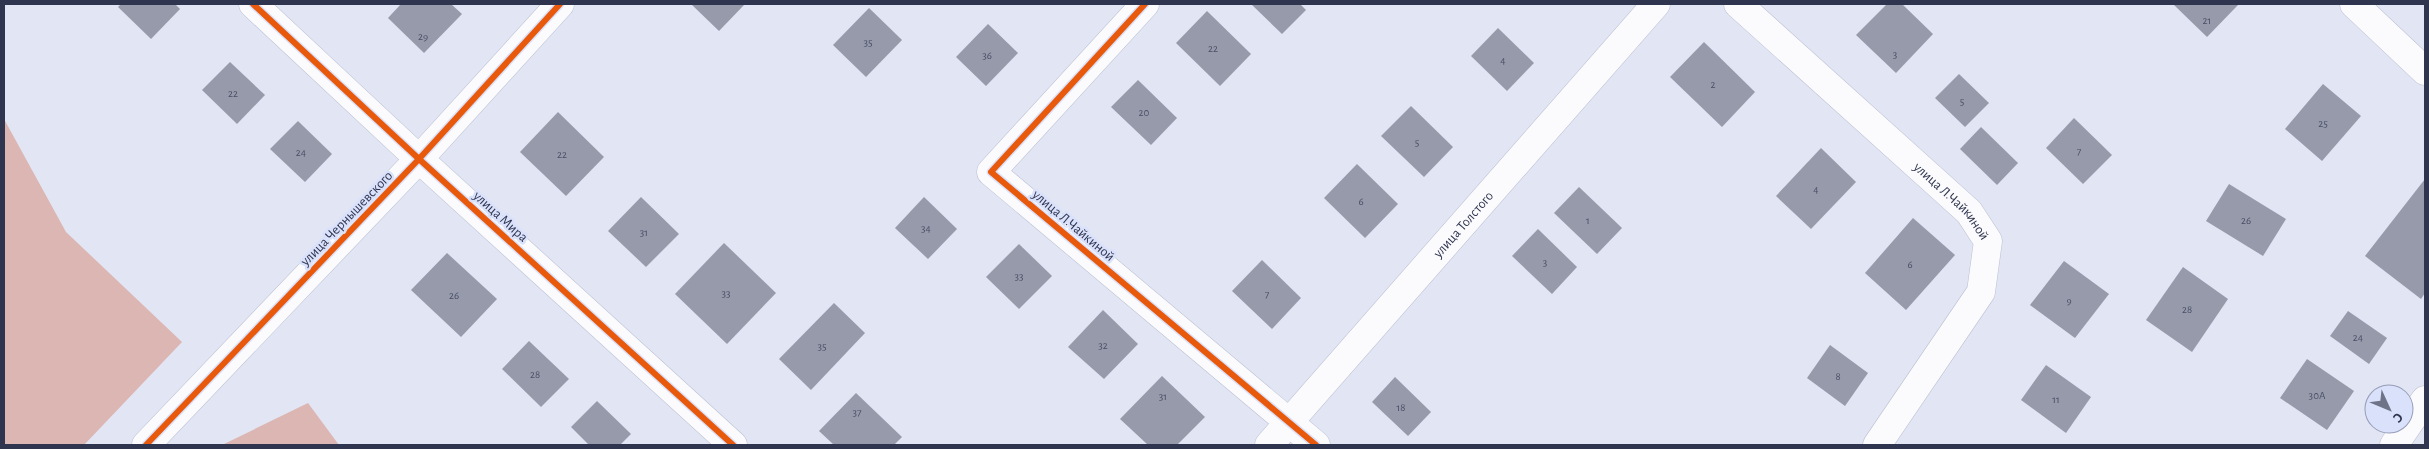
<svg xmlns="http://www.w3.org/2000/svg" width="2429" height="449" viewBox="0 0 2429 449" font-family="'Alegreya Sans',sans-serif">
<style>
.forest{fill:#dcb6b3}
.building{fill:#969aaa}
.lines{fill:none;stroke-linecap:round;stroke-linejoin:round}
.minor-casing{stroke:#babed0;stroke-width:29}
.minor{stroke:#fbfbfd;stroke-width:28}
.cycleway-casing{stroke:#dae1fb;stroke-width:9}
.cycleway{stroke:#e8590c;stroke-width:6}
.labels{text-anchor:middle;stroke-width:5;stroke-linejoin:round;paint-order:stroke}
.number-label{font-size:11px;fill:#494e66}
.street-label{font-size:14px;fill:#2f354f;stroke:#dae1fb}
</style>
<rect width="100%" height="100%" fill="#e2e5f3"/>
<!-- forest -->
<g class="forest">
<path d="M4,119l62,113 116,110 -98,103h-80z"/>
<path d="M308,403l31,42h-117z"/>
</g>
<!-- building -->
<g class="building">
<path d="M121,4h54l5,5 -29,30 -33,-32z"/>
<path d="M401,4h50l11,10 -38,39 -36,-35z"/>
<path d="M691,4h54l-26,27z"/>
<path d="M1251,4h49l6,6 -24,24z"/>
<path d="M1887,4h15l31,30 -37,39 -40,-38z"/>
<path d="M2173,4h66l-32,33z"/>
<path d="M869,8l33,32 -36,37 -33,-32z"/>
<path d="M1207,11l44,43 -31,32 -44,-43z"/>
<path d="M988,24l30,29 -32,33 -30,-29z"/>
<path d="M1498,28l36,35 -27,28 -36,-35z"/>
<path d="M1704,42l51,50 -33,35 -52,-50z"/>
<path d="M230,62l35,33 -28,29 -35,-34z"/>
<path d="M1959,74l30,29 -24,24 -30,-29z"/>
<path d="M1138,80l39,38 -26,27 -40,-38z"/>
<path d="M2323,84l38,32 -39,45 -37,-32z"/>
<path d="M1411,106l42,41 -29,30 -43,-41z"/>
<path d="M558,112l46,45 -38,39 -46,-44z"/>
<path d="M2074,118l38,37 -29,29 -37,-36z"/>
<path d="M298,121l34,33 -27,28 -35,-33z"/>
<path d="M1981,127l37,36 -21,22 -37,-36z"/>
<path d="M1821,148l35,34 -45,47 -35,-33z"/>
<path d="M1357,164l41,40 -33,34 -41,-40z"/>
<path d="M2425,179v114l-4,6 -56,-43z"/>
<path d="M2229,184l57,35 -23,37 -57,-35z"/>
<path d="M1579,187l43,41 -25,26 -43,-41z"/>
<path d="M641,197l38,37 -33,33 -38,-36z"/>
<path d="M924,197l33,32 -29,30 -33,-31z"/>
<path d="M1913,218l42,37 -49,55 -41,-37z"/>
<path d="M1538,229l39,38 -25,27 -40,-38z"/>
<path d="M724,243l52,50 -49,51 -52,-50z"/>
<path d="M1019,244l33,32 -33,33 -33,-32z"/>
<path d="M447,253l50,46 -36,38 -50,-47z"/>
<path d="M1262,260l39,38 -29,31 -40,-38z"/>
<path d="M2064,261l45,33 -34,44 -45,-33z"/>
<path d="M2183,267l45,32 -36,53 -46,-32z"/>
<path d="M834,303l31,30 -54,57 -32,-31z"/>
<path d="M1103,310l35,34 -34,35 -36,-32z"/>
<path d="M2348,311l39,27 -18,26 -39,-28z"/>
<path d="M529,341l40,38 -28,28 -39,-38z"/>
<path d="M1830,345l38,28 -23,33 -38,-28z"/>
<path d="M2307,359l47,32 -27,39 -47,-32z"/>
<path d="M2046,365l45,32 -25,36 -45,-33z"/>
<path d="M1162,376l43,41 -28,28h-29l-28,-26z"/>
<path d="M1395,377l36,35 -23,24 -36,-34z"/>
<path d="M856,393l46,44 -8,8h-60l-15,-14z"/>
<path d="M597,401l34,33 -11,11h-31l-18,-18z"/>
</g>
<g class="lines">
<defs>
<g id="minor">
<path d="M253,4l166,155 314,286"/>
<path d="M1145,4l-154,168 325,273"/>
<path id="s1" d="M1738,4l231,208 19,29 -7,51 -104,153"/>
<path d="M2354,4l71,67"/>
<path d="M146,445l273,-286 141,-155"/>
<path id="s2" d="M1269,445l387,-441"/>
<path d="M2394,445l31,-45"/>
</g>
</defs>
<!-- minor casing -->
<use href="#minor" class="minor-casing"/>
<!-- minor -->
<use href="#minor" class="minor"/>
<defs>
<g id="cycleway">
<path d="M253,4l166,155 314,286"/>
<path d="M1145,4l-154,168 325,273"/>
<path d="M146,445l273,-286 141,-155"/>
</g>
</defs>
<!-- cycleway casing -->
<use href="#cycleway" class="cycleway-casing"/>
<!-- cycleway -->
<use href="#cycleway" class="cycleway"/>
</g>
<g class="labels">
<!-- number labels -->
<g class="number-label">
<text x="2207" y="24">21</text>
<text x="423" y="40">29</text>
<text x="868" y="46">35</text>
<text x="1213" y="52">22</text>
<text x="1895" y="58">3</text>
<text x="987" y="59">36</text>
<text x="1503" y="64">4</text>
<text x="1713" y="88">2</text>
<text x="233" y="97">22</text>
<text x="1962" y="105">5</text>
<text x="1144" y="116">20</text>
<text x="2323" y="127">25</text>
<text x="1417" y="146">5</text>
<text x="2079" y="155">7</text>
<text x="301" y="156">24</text>
<text x="562" y="158">22</text>
<text x="1816" y="193">4</text>
<text x="1361" y="205">6</text>
<text x="1588" y="224">1</text>
<text x="2246" y="224">26</text>
<text x="926" y="232">34</text>
<text x="644" y="236">31</text>
<text x="1545" y="266">3</text>
<text x="1910" y="268">6</text>
<text x="1019" y="280">33</text>
<text x="726" y="297">33</text>
<text x="1267" y="298">7</text>
<text x="454" y="299">26</text>
<text x="2069" y="304">9</text>
<text x="2187" y="313">28</text>
<text x="2358" y="341">24</text>
<text x="1103" y="349">32</text>
<text x="822" y="350">35</text>
<text x="535" y="378">28</text>
<text x="1838" y="380">8</text>
<text x="2317" y="399">30А</text>
<text x="1163" y="400">31</text>
<text x="2056" y="403">11</text>
<text x="1401" y="411">18</text>
<text x="857" y="416">37</text>
</g>
<!-- street labels -->
<g class="street-label">
<text dy="5" stroke="none"><textPath href="#s1" startOffset="291">улица Л.Чайкиной</textPath></text>
<text transform="translate(501 216) rotate(42)" y="5">улица Мира</text>
<text transform="translate(346 218) rotate(-46)" y="5">улица Чернышевского</text>
<text transform="translate(1074 225) rotate(40)" y="5">улица Л.Чайкиной</text>
<text dy="5" stroke="none"><textPath href="#s2" startOffset="294">улица Толстого</textPath></text>
</g>
</g>
<!-- border -->
<rect width="2429" height="449" fill="none" stroke="#2f354f" stroke-width="10"/>
<!-- north arrow -->
<g transform="translate(2389 409) rotate(134)"><circle r="24" fill="#dae1fb" stroke="#969cb6"/>
<path d="M0-4L9 19L0 12L-9 19Z" fill="#6e7388"/>
<text y="-8" font-size="14" font-weight="bold" text-anchor="middle" fill="#2f354f">С</text>
</g>
</svg>
